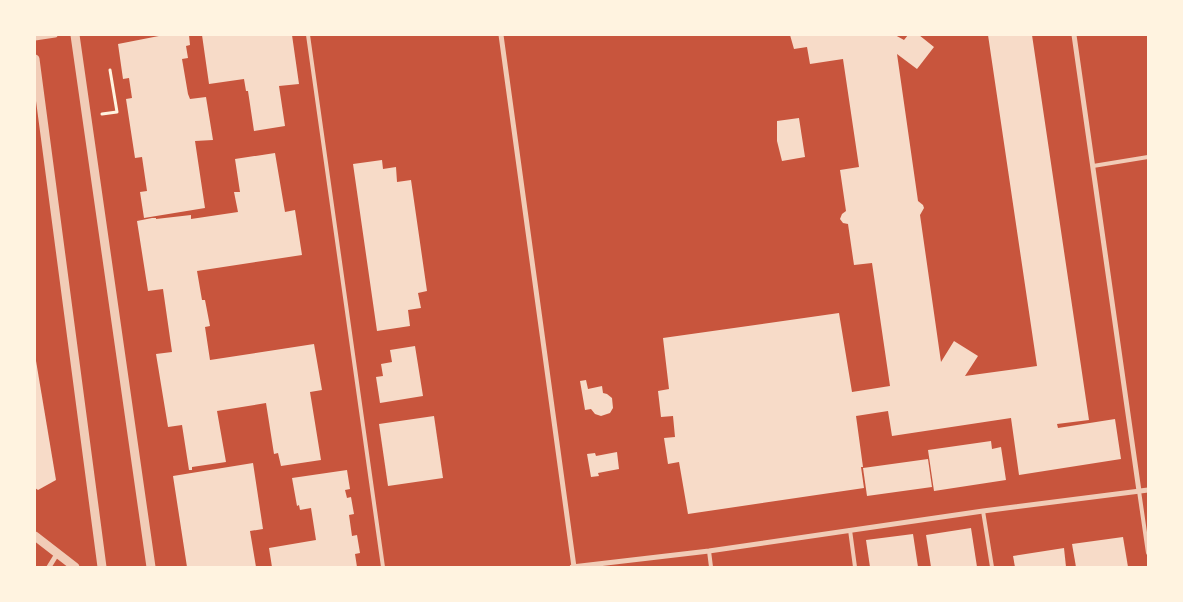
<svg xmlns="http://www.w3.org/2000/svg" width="1183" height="602" viewBox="0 0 1183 602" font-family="Roboto,sans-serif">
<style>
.building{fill:#f7dbc8}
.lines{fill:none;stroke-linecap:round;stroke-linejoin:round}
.path{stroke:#fff3e0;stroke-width:3}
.service{stroke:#f1ccb7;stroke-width:4}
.minor{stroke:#f1ccb7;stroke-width:5}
.tertiary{stroke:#f1ccb7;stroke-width:9}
</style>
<rect width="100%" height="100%" fill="#c8553d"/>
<!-- building -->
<g class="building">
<path d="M164,35h25l1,10 -4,1 2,12 -6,1 6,35 2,5 16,-2 7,43 -18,1 10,67 -61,10 -4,-26 7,-1 -5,-34 -7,1 -9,-59 6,-1 -3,-20 -6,1 -5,-35z"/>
<path d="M202,35h90l7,49 -20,2 6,40 -31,5 -6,-40h-2l-2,-12 -35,5z"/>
<path d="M790,35h105l9,5 4,-5h11l15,12 -17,22 -20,-15 21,147 5,4 1,3 -4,7 21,147 13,-21 24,15 -13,20 72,-10 -49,-331h44l57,385 -32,4 1,4 57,-9 6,40 -102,16 -8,-57 -119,18 -4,-25 -32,5 7,51h-2l3,21 -176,26 -9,-52 -11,2 -4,-26 11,-1 -2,-21 -12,1 -3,-26 11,-2 -6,-51 176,-25 13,79 38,-6 -18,-123 -18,2 -6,-41 -5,-1 -3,-4 2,-5 4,-3 -6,-41 19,-3 -16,-108 -33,5 -3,-17 -13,2z"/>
<path d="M799,118l6,39 -23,4 -5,-20v-20z"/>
<path d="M275,153l10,59 10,-2 7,45 -105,16 5,29h3l5,26 -5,1 5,33 104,-16 8,46 -12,2 11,68 -40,6 -3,-13 -4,1 -8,-51 -49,8 9,51 -34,5v3h-3l-7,-45 -14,2 -12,-73 16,-2 -9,-63 -15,2 -11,-70 15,-3h4v1l35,-4v4l47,-7 -4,-20h6l-5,-33z"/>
<path d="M382,160l1,9 13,-2 1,15 14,-2 16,111 -9,2 3,15 -13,2 2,16 -33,5 -24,-167z"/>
<path d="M415,346l8,50 -43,7 -4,-26 7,-1 -2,-12 11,-2 -2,-12z"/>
<path d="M35,355l21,125 -18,10 -3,-2z"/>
<path d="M586,380l2,9 14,-3 1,7 4,1 5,4 1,10 -3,5 -9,3 -6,-2 -4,-5 -6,1 -5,-29z"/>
<path d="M434,416l9,62 -55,8 -9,-62z"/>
<path d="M991,441l1,8 9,-2 5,33 -72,11 -6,-41z"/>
<path d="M617,452l2,17 -21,4 1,3 -8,1 -4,-23 8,-1 1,3z"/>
<path d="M928,459l4,28 -65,9 -4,-28z"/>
<path d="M253,463l10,66 -13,2 6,36h-69l-14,-91z"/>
<path d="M347,470l3,19 -5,1 2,8 4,-1 3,17 -5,1 3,21 5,-1 3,18 -5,1 2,13h-85l-3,-19 47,-8 -5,-32 -11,2 -1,-5 -2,1 -5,-28z"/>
<path d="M971,528l6,39h-46l-5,-32z"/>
<path d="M913,534l5,33h-48l-4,-27z"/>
<path d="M1123,537l5,30h-52l-4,-23z"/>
<path d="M1064,548l2,19h-51l-2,-11z"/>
</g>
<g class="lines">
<!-- path -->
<path class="path" d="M102,114l15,-2 -7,-42"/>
<!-- service -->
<g class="service">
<path d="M308,35l75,532"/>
<path d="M1093,166l55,-9"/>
<path d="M1139,491l9,62"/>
<path d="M983,511l9,56"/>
<path d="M850,530l5,37"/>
<path d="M709,551l2,16"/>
</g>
<!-- minor -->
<g class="minor">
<path d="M501,35l73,532"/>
<path d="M1074,35l65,456"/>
<path d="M35,38l20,-3"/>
<path d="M49,567l8,-13"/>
<path d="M572,567l137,-16 274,-40 165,-21"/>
</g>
<!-- tertiary -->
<g class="tertiary">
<path d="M75,35l76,532"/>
<path d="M35,59l67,508"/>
<path d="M35,536l40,31"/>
</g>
</g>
<!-- border -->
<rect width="1183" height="602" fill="none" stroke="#fff3e0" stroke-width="72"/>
</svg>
